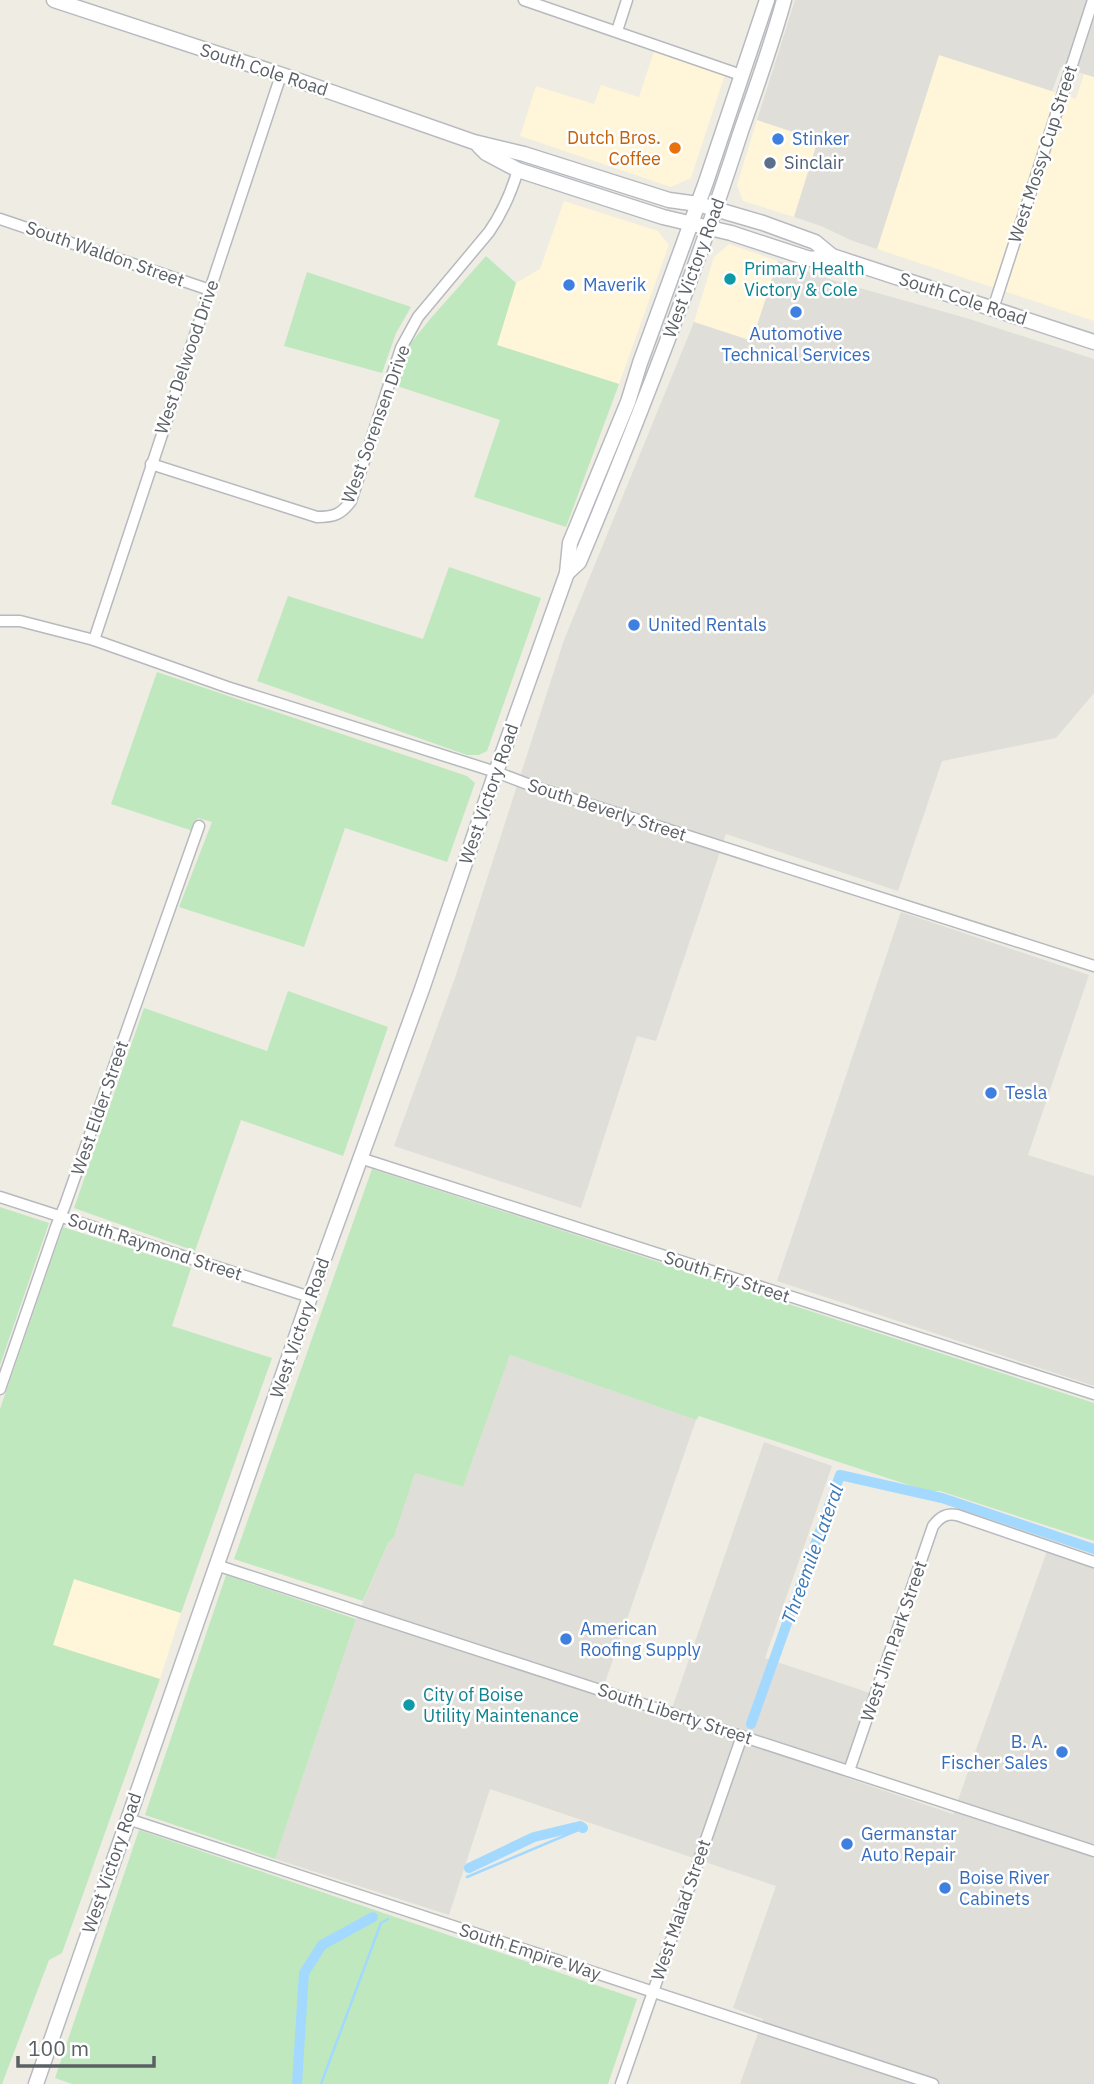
<svg xmlns="http://www.w3.org/2000/svg" width="1094" height="2084" viewBox="0 0 1094 2084" font-family="'IBM Plex Sans',sans-serif">
<style>
.commercial{fill:#fff5d8}
.industrial{fill:#dfded8}
.green{fill:#bfe8bf}
.lines{fill:none;stroke-linecap:round;stroke-linejoin:round}
.stream{stroke:#a3d9ff;stroke-width:2.5}
.canal{stroke:#a3d9ff;stroke-width:10}
.street-casing{stroke:#b6babe;stroke-width:13}
.secondary-casing{stroke:#b7bbc0;stroke-width:17}
.street{stroke:#fff;stroke-width:10}
.secondary{stroke:#fff;stroke-width:14}
.shop-dot{fill:#3f7fe0;stroke:#fff;stroke-width:2.5}
.food-dot{fill:#e8710a;stroke:#fff;stroke-width:2.5}
.service-dot{fill:#5c6f8a;stroke:#fff;stroke-width:2.5}
.culture-dot{fill:#0f9aa8;stroke:#fff;stroke-width:2.5}
.labels{text-anchor:middle;stroke-width:5;stroke-linejoin:round;paint-order:stroke}
.street-label{font-size:18px;fill:#5b6065;stroke:#fff}
.food-label{font-size:18px;fill:#c56008;stroke:#fff;text-anchor:end}
.shop-label{font-size:18px;fill:#366cbe;stroke:#fff;text-anchor:start}
.service-label{font-size:18px;fill:#4e5e75;stroke:#fff;text-anchor:start}
.culture-label{font-size:18px;fill:#0d838f;stroke:#fff;text-anchor:start}
.water-label{font-size:19px;font-style:italic;fill:#3b79b6;stroke:#fff}
</style>
<rect width="100%" height="100%" fill="#efece3"/>
<!-- commercial -->
<g class="commercial">
<path d="M657,42l71,23 -37,113 -20,9 -151,-51 16,-50 58,18 7,-19 38,12z"/>
<path d="M939,55l137,44 8,-25 10,3v244l-217,-72z"/>
<path d="M757,120l61,20 -24,77 -51,-16 -6,-16z"/>
<path d="M564,201l94,30 11,14 -50,139 -122,-39 19,-62 24,-14z"/>
<path d="M729,244l49,17 -26,80 -58,-19 20,-65z"/>
<path d="M74,1579l107,34 -21,66 -107,-34z"/>
</g>
<!-- industrial -->
<g class="industrial">
<path d="M795,0h299v77l-33,-10 -9,24 -113,-36 -62,194 -24,-8 -32,-15 -27,-9 24,-77 -61,-20z"/>
<path d="M778,261l57,20 131,37 128,41v334l-38,45 -114,23 -44,130 -172,-57 -70,207 -19,-5 -56,172 -187,-62 62,-171 108,-335 130,-318 58,19z"/>
<path d="M901,912l188,63 -61,180 66,21v210l-317,-105z"/>
<path d="M510,1355l186,65 -96,277 68,23 96,-278 68,24 -67,192 105,35 -26,84 109,37 94,-263 47,17v516h-354l23,-65 -30,-11 43,-122 -286,-97 -41,126 -174,-56 81,-240 32,-76 6,-6 21,-64 48,14z"/>
</g>
<!-- green -->
<g class="green">
<path d="M486,256l30,27 -19,62 122,39 -53,143 -92,-30 26,-77 -103,-34 13,-42 21,-26z"/>
<path d="M307,272l104,35 -15,26 -14,40 -98,-27z"/>
<path d="M449,567l92,31 -54,153 -8,4h-12l-210,-74 31,-85 135,43z"/>
<path d="M157,672l310,104 8,7 -28,79 -102,-34 -41,119 -125,-40 33,-85 -14,-4 -5,13 -82,-27z"/>
<path d="M288,991l100,36 -45,129 -102,-36 -46,131 -121,-43 70,-200 123,43z"/>
<path d="M372,1169l722,234v138l-154,-50h-13l-228,-75 -3,4 -186,-65 -47,132 -48,-14 -21,64 -6,6 -25,58 -129,-42z"/>
<path d="M0,1207l49,16 -49,142z"/>
<path d="M63,1227l128,41 -19,58 100,32 -91,255 -107,-34 -21,66 107,34 -98,274 -13,7 -47,124h-2v-675z"/>
<path d="M226,1575l130,44 -81,240 -130,-44z"/>
<path d="M139,1830l498,169 -29,85h-536l-17,-6z"/>
</g>
<g class="lines">
<!-- stream -->
<g class="stream">
<path d="M467,1877l116,-49"/>
<path d="M321,2084l60,-161 7,-4"/>
</g>
<!-- canal -->
<g class="canal">
<path d="M751,1724l89,-249 102,23 152,51"/>
<path d="M469,1868l65,-31 46,-11 3,2"/>
<path d="M297,2084l7,-111 18,-28 51,-28"/>
</g>
<defs>
<g id="street">
<path d="M524,0l217,75"/>
<path d="M617,31l10,-31"/>
<path d="M0,219l210,71"/>
<path d="M993,309l100,-309"/>
<path d="M151,464l166,53c16,0 24,-2 34,-16l50,-153 17,-31 71,-85c14,-20 22,-39 29,-62"/>
<path d="M0,621h20l74,19 133,47 269,85 42,16 556,178"/>
<path d="M94,640l187,-565"/>
<path d="M360,1158l734,236"/>
<path d="M0,1197l310,100"/>
<path d="M0,1389l56,-162 9,-22 134,-379"/>
<path d="M216,1565l878,286"/>
<path d="M849,1771l84,-245c7,-9 13,-13 24,-11l137,47"/>
<path d="M128,1819l805,265"/>
<path d="M621,2084l121,-348"/>
</g>
<g id="secondary">
<path d="M54,0l237,78 183,64 50,12 145,46 29,4 65,19 52,19 17,14 262,86"/>
<path d="M479,146l7,7 32,17 145,47 68,16 79,26 22,-3"/>
<path d="M567,573l12,-11c59,-141 115,-285 162,-431 15,-43 31,-87 43,-131"/>
<path d="M36,2084l274,-787 112,-308 74,-217 71,-199 3,-30 58,-141 12,-39 66,-181 61,-182"/>
</g>
</defs>
<!-- street casing -->
<use href="#street" class="street-casing"/>
<!-- secondary casing -->
<use href="#secondary" class="secondary-casing"/>
<!-- street -->
<use href="#street" class="street"/>
<!-- secondary -->
<use href="#secondary" class="secondary"/>
</g>
<!-- markers -->
<g class="shop-dot">
<circle cx="778" cy="139" r="7"/>
<circle cx="569" cy="285" r="7"/>
<circle cx="796" cy="312" r="7"/>
<circle cx="634" cy="625" r="7"/>
<circle cx="991" cy="1093" r="7"/>
<circle cx="566" cy="1639" r="7"/>
<circle cx="1062" cy="1752" r="7"/>
<circle cx="847" cy="1844" r="7"/>
<circle cx="945" cy="1888" r="7"/>
</g>
<circle class="food-dot" cx="675" cy="148" r="7"/>
<circle class="service-dot" cx="770" cy="163" r="7"/>
<g class="culture-dot">
<circle cx="730" cy="279" r="7"/>
<circle cx="409" cy="1705" r="7"/>
</g>
<g class="labels">
<!-- street labels -->
<g class="street-label">
<text transform="translate(264 70) rotate(18)" y="6">South Cole Road</text>
<text transform="translate(1043 154) rotate(-72)" y="6">West Mossy Cup Street</text>
<text transform="translate(105 254) rotate(19)" y="6">South Waldon Street</text>
<text transform="translate(694 268) rotate(-70)" y="6">West Victory Road</text>
<text transform="translate(963 299) rotate(18)" y="6">South Cole Road</text>
<text transform="translate(187 357) rotate(-71)" y="6">West Delwood Drive</text>
<text transform="translate(376 424) rotate(-70)" y="6">West Sorensen Drive</text>
<text transform="translate(489 794) rotate(-71)" y="6">West Victory Road</text>
<text transform="translate(607 810) rotate(18)" y="6">South Beverly Street</text>
<text transform="translate(100 1108) rotate(-71)" y="6">West Elder Street</text>
<text transform="translate(155 1247) rotate(18)" y="6">South Raymond Street</text>
<text transform="translate(727 1277) rotate(18)" y="6">South Fry Street</text>
<text transform="translate(300 1328) rotate(-71)" y="6">West Victory Road</text>
<text transform="translate(894 1641) rotate(-71)" y="6">West Jim Park Street</text>
<text transform="translate(675 1714) rotate(18)" y="6">South Liberty Street</text>
<text transform="translate(112 1863) rotate(-71)" y="6">West Victory Road</text>
<text transform="translate(681 1910) rotate(-71)" y="6">West Malad Street</text>
<text transform="translate(530 1952) rotate(18)" y="6">South Empire Way</text>
</g>
<!-- food labels -->
<g class="food-label">
<text x="661" y="144">Dutch Bros.<tspan x="661" dy="21">Coffee</tspan></text>
</g>
<!-- shop labels -->
<g class="shop-label">
<text x="792" y="145">Stinker</text>
<text x="583" y="291">Maverik</text>
<text x="796" y="340" text-anchor="middle">Automotive<tspan x="796" dy="21">Technical Services</tspan></text>
<text x="648" y="631">United Rentals</text>
<text x="1005" y="1099">Tesla</text>
<text x="580" y="1635">American<tspan x="580" dy="21">Roofing Supply</tspan></text>
<text x="1048" y="1748" text-anchor="end">B. A.<tspan x="1048" dy="21">Fischer Sales</tspan></text>
<text x="861" y="1840">Germanstar<tspan x="861" dy="21">Auto Repair</tspan></text>
<text x="959" y="1884">Boise River<tspan x="959" dy="21">Cabinets</tspan></text>
</g>
<!-- service labels -->
<g class="service-label">
<text x="784" y="169">Sinclair</text>
</g>
<!-- culture labels -->
<g class="culture-label">
<text x="744" y="275">Primary Health<tspan x="744" dy="21">Victory &amp; Cole</tspan></text>
<text x="423" y="1701">City of Boise<tspan x="423" dy="21">Utility Maintenance</tspan></text>
</g>
<!-- water labels -->
<g class="water-label">
<text transform="translate(812 1554) rotate(-70)" y="7">Threemile Lateral</text>
</g>
</g>
<!-- scale -->
<path d="M18 2056v10h136v-10" fill="none" stroke="#5b6065" stroke-width="3.5"/>
<text x="28" y="2056" font-size="21" fill="#5b6065" stroke="#ffffff" stroke-width="5" paint-order="stroke">100 m</text>
</svg>
